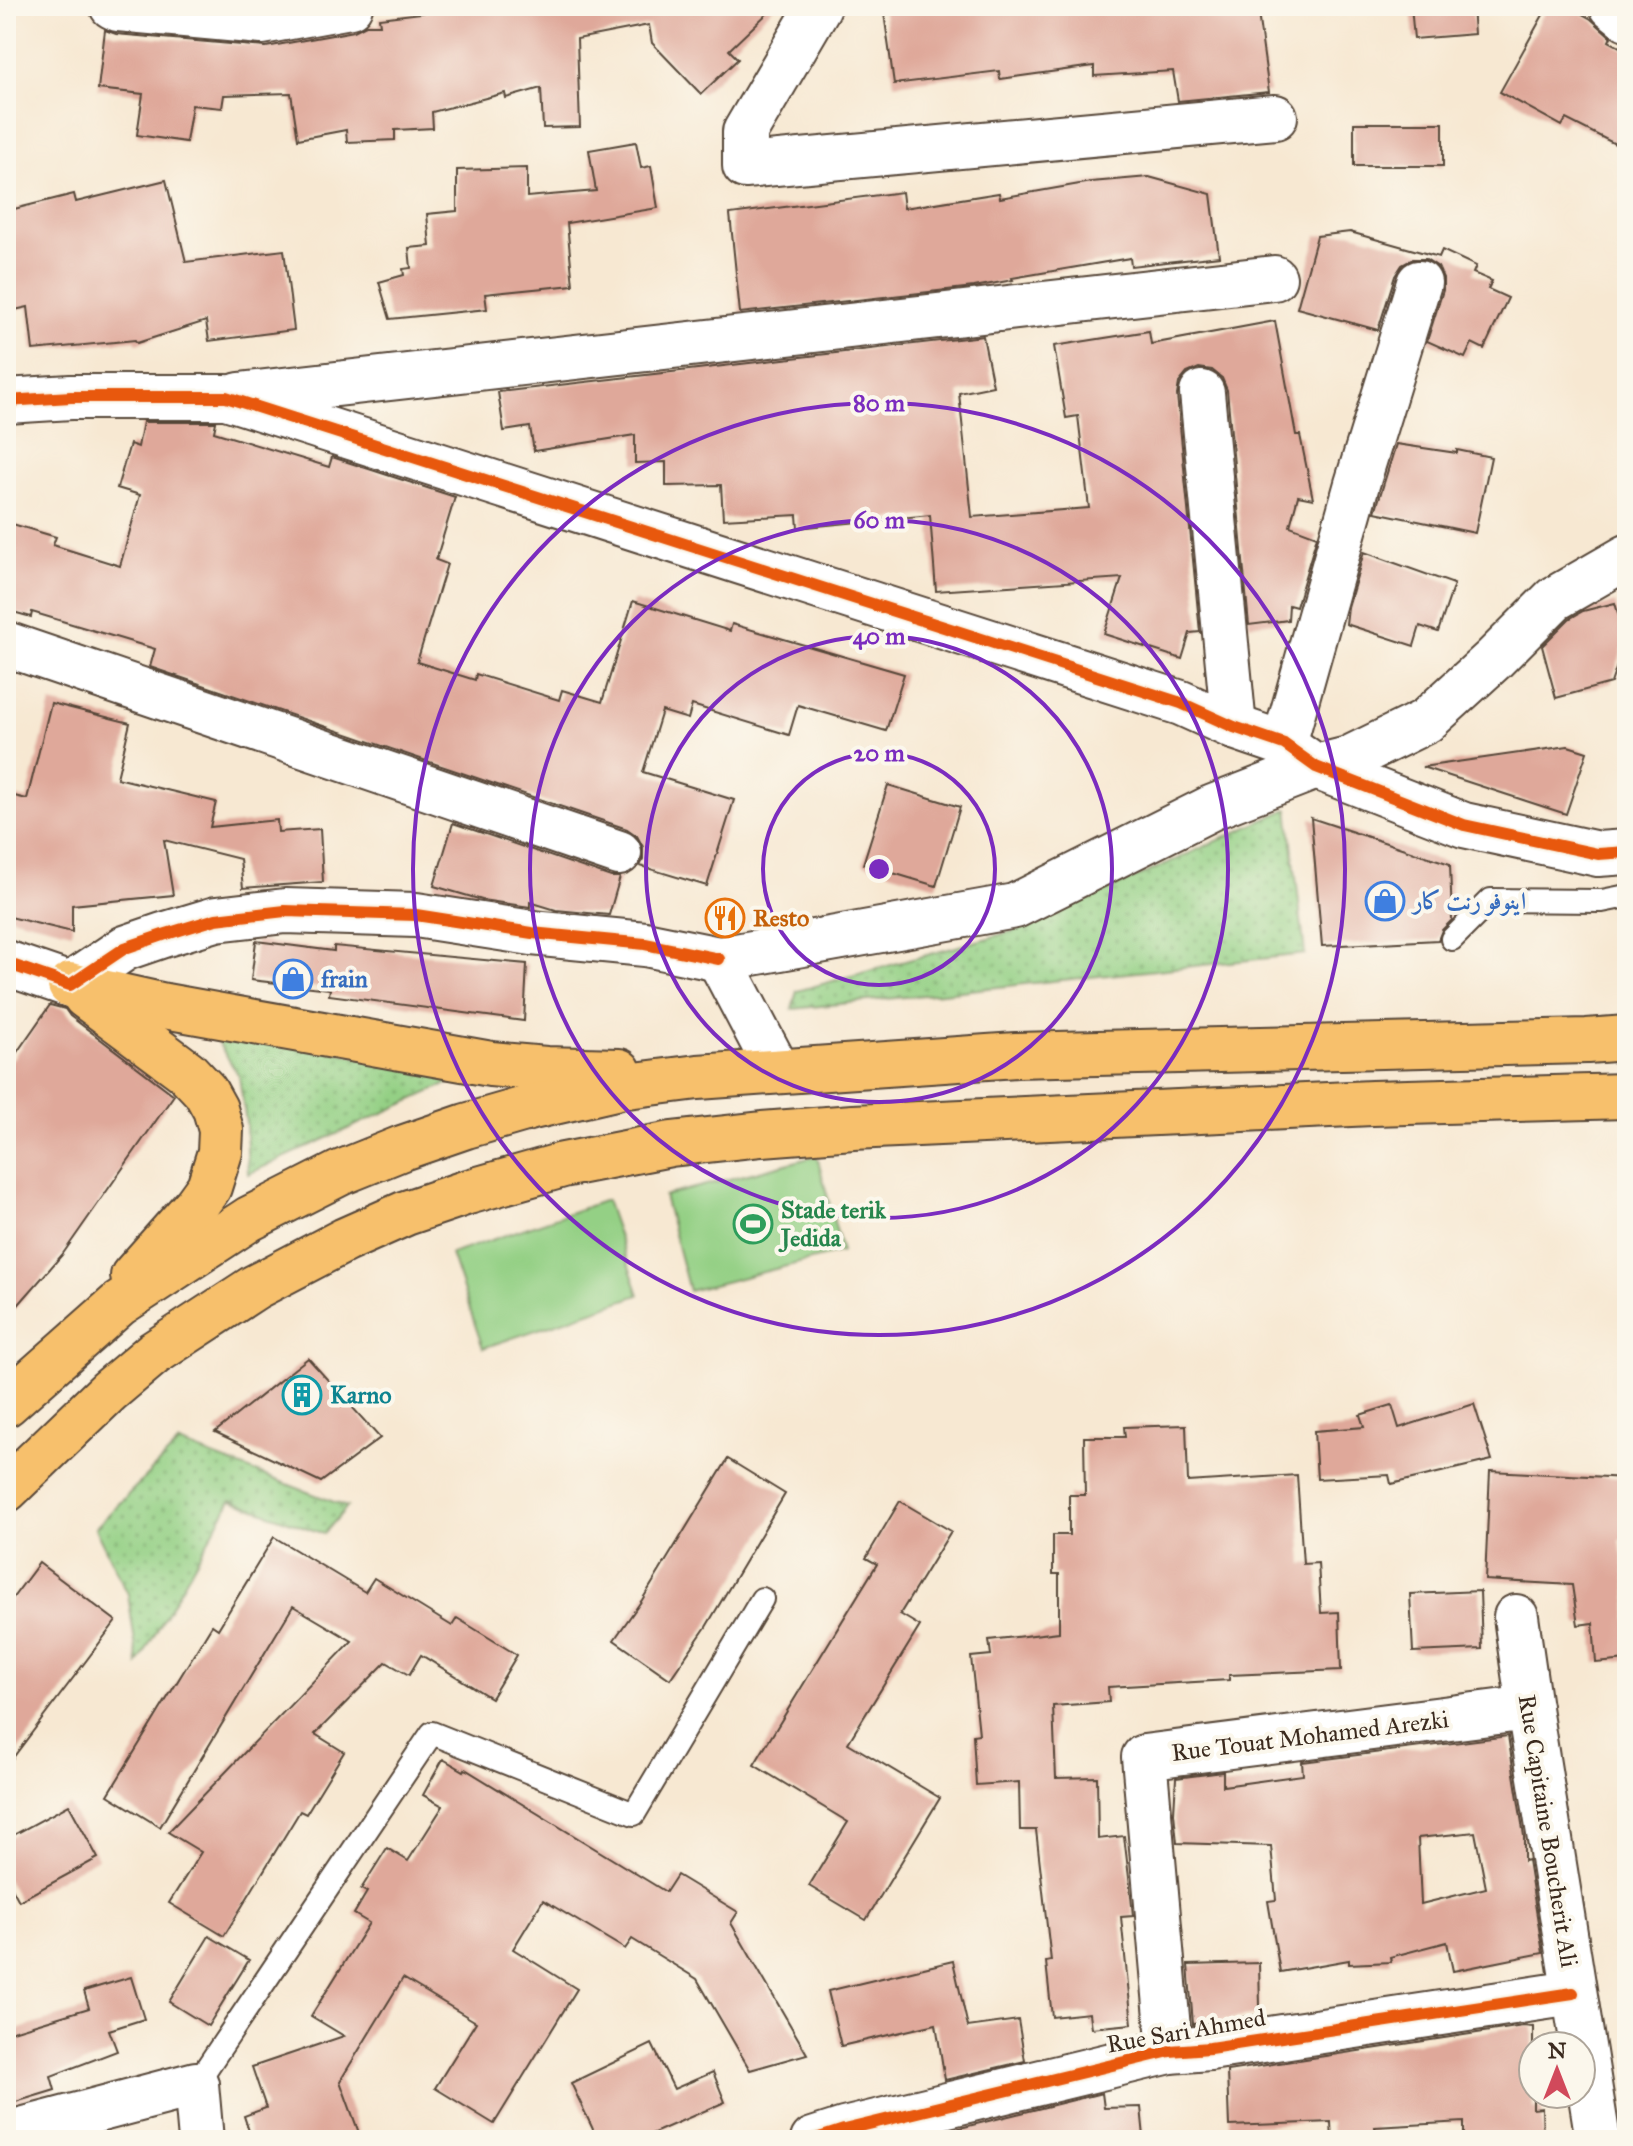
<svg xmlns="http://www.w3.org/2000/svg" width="1633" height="2146" viewBox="0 0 1633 2146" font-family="'IM FELL Great Primer',Amiri,serif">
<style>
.green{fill:url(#green-dots);stroke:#687d52;stroke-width:2}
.pitch{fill:#94d085;stroke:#687d52;stroke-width:2}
.building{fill:#dfa89a;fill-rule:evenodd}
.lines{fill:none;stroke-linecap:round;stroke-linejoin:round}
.lane-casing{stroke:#574639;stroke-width:26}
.street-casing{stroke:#574639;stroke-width:48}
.highway-casing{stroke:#574639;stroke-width:48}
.lane{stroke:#fff;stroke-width:22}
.street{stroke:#fff;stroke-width:44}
.highway{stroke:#f7c06c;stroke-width:44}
.cycleway-casing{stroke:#fbf7ec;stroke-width:17}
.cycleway{stroke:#e8590c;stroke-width:12}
.ring{fill:none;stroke:#7b2cbf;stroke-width:4}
.labels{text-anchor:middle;stroke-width:8;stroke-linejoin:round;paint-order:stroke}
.shop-label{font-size:24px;font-weight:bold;fill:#366cbe;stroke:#fbf7ec;text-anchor:start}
.food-label{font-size:24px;font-weight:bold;fill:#c56008;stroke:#fbf7ec;text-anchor:start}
.leisure-label{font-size:24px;font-weight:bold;fill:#27864d;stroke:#fbf7ec;text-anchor:start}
.culture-label{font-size:24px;font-weight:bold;fill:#0d838f;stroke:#fbf7ec;text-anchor:start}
.street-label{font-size:24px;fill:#3b2a1e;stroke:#fbf7ec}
.centre{fill:#7b2cbf;stroke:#fbf7ec;stroke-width:4}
.ring-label{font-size:24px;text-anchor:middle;font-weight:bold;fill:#7b2cbf;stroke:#fbf7ec;stroke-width:8;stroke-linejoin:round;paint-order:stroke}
</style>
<defs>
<pattern id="green-dots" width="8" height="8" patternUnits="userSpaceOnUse" patternTransform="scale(2)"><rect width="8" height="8" fill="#94d085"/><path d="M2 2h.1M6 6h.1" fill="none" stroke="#7aa96c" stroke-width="1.8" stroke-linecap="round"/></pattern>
</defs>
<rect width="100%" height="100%" fill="#fbf7ec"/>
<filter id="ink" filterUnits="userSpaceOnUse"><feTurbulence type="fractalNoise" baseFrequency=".0125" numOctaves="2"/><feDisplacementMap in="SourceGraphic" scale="16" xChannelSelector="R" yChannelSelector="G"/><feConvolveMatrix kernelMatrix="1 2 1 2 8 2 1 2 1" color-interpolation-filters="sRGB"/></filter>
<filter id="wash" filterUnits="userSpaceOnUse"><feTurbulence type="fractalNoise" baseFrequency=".006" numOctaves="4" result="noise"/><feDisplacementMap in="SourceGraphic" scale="32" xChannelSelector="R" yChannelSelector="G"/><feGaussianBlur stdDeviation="1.8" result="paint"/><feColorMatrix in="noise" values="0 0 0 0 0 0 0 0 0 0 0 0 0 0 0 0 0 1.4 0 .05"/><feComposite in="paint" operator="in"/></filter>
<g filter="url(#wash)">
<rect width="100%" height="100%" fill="#f7e8d2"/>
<!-- green -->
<g class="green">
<path d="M1288,809l17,145 -513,55 5,-18 227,-63z"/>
<path d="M209,1028l254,49 -215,97 -2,-52 -7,-46z"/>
<path d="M179,1443l168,64 -23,27 -93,-34 -93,164 -10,-70 -33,-66z"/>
</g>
<!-- pitch -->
<g class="pitch">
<path d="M817,1156l25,96 -153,39 -25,-95z"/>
<path d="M606,1200l33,95 -156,53 -32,-94z"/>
</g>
<g id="blocks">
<!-- building -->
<g class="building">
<path d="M449,6h326l-46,44 9,9 -37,35 -49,-51 -3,-18 -72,14 3,88 -37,1 -2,-40 -35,10 -1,-5 -73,19 1,16 -38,2v10l-48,2 -1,-12 -48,9 -7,-46 -67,2 -2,13 -30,-3 -6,37 -49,-7 6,-41 -45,-5 7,-59 11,4 150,13 88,-16 12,-6h14l-1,-7 42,-5z"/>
<path d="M883,6h374l12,86 -91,9 -5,-30 -79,5v-10l-94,13 -1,-8 -105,13z"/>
<path d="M1411,6h61l2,28 -60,5z"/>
<path d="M1548,6h20l23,13 20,18 -2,4 18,10v99l-61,-31 -4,7 -62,-34z"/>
<rect x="1354" y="123" width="89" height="43"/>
<path d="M636,142l5,26 10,-2 7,42 -91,15 6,62 -88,9 2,15 -97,10 -11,-37 25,-7 -1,-6 8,-1 -2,-20 21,-2 -3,-32 30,-3v-41l70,-2v29l69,-6 -7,-41z"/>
<path d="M1149,177l62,17 8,62 -88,10 -1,-8 -118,20 1,2 -39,7 -234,26 -10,-99 172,-22 2,16 95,-15 1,5 91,-16z"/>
<path d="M166,180l20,82 98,-12 10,80 -85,11 -3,-20 -69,22 -2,-3 -102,10 -5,-43 -22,5v-101l68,-17 2,8z"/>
<path d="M1350,232l89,25 3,-7 34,16 -3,7 19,8 -4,8 20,9 -24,51 -12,-6 -7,15 -38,-17 16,-51v-12l-5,-11 -12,-8h-13l-11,6 -7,11 -17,54 -81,-22 20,-72z"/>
<path d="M1275,321l21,114h4l13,64 -15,-3 -8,30 27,10 -21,71 -7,-2 -1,15 -39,5 -22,-235 -5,-12 -10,-8 -13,-2 -12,5 -8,10 -2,12 23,237 -10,1 -8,26 -78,-25 18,-56 -186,13 -6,-76 -132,13 -1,-13 -74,4 -2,-34 -55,1v-24l-31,1v-28l-101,16 -4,-24 -26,4 -6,-39 485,-56 10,50 -34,7 13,124 117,-9 -11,-92 -12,2 -12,-72 95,-15 2,13z"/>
<path d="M143,422h73l-2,10 115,35 3,-10 123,40 -19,63 11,4 -30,98 58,18 1,-6 83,26 3,-10 40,12 31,-101 97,30 2,-7 172,50 -18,57 -88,-26 -9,30 -97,-30 -4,14 -26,-8 -19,61 91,28 -27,86 -67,-20 3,-6v-13l-6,-11 -10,-7 -477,-162 5,-18 -123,-37 -1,5 -25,-7v-88l50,15 -3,8 67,21 20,-71 -23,-7 13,-44 8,3z"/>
<path d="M1396,444l61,9v-3l34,7 -16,76 -100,-21z"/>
<path d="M1364,552l90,32 -16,48 -18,-6 -6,20 -68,-22 2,-17z"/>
<path d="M1615,603l11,37 -15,43 -55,15 -14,-52 27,-27 14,-8z"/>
<path d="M51,703l79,20 -13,55 99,24 -6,25 67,-7 1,12 42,-3 3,53 -80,6 -3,-29 -76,-19 9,55 -101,10v27l-66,-16v-122l21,5z"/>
<path d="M1568,746l19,6 -21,62 -144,-47z"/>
<path d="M888,785l72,22 -24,79 -73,-22z"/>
<path d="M1311,818l139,46 2,56 -10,10 -4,10 -116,6z"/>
<path d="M453,823l158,54h9l-11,38 -53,-5 -26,-8v5l-48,-7 -48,-14z"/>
<path d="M256,941l78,10v-5l193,18 -3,57 -195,-26 1,-6 -79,-9z"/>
<path d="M50,1005l15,4 5,7 104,79 -112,160 -56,64v-251z"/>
<path d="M308,1358l72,80 -59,44 -106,-50z"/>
<path d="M1474,1404l18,56 -101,24 -2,-9 -72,4 -3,-48 50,-4 -4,-12 32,-10 7,23z"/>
<path d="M1186,1425l2,57 109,-7 6,89 15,-1 3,50 18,-1 2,58 -112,5v5l-121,7 1,15 -56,4 3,72 41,-1 1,62 26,-3 6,50 3,30 -12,1 11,107 -41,4 -2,-15 -37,4 -6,-55 5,-1 -15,-131h-16l-1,-48 -43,3 -3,-50 6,-1 -8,-77 20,-2 -2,-15 70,-8v-58h-6v-39h16v-40h16l-1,-58h41l-1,-10z"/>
<path d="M728,1459l57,35 -79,133 -36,52 -56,-39 28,-40z"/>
<path d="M1490,1471l137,7v62h-7l7,51v69l-31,3 -3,-40 -15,2 -6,-40 -87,-5z"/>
<path d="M900,1501l51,30 -51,83 20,12 -72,117 92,55 -74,122 -57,-34 39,-64 -94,-57 123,-201 -11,-6z"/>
<path d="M274,1537l91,55 9,-14 78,48 5,-8 60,37 -26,43 -70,-43 -12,20 -23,-13 -71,72 29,18 -38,62 -6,-3 -76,125 -55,-33 32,-51 -33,-20 184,-191 -59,-35 -133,221 -52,-32 104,-170 6,4z"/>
<path d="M39,1563l77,58 -110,146v-160z"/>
<path d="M1480,1591l2,58 -69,3 -3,-58z"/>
<path d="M1508,1736l16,100v25l4,-1 15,93 -90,18 -6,-29 -57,15 1,5 -42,2v-4l-69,12 -12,-71 8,-1 -5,-54 -94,-3 -3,-30 2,-35 47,-6v14l80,-11 -1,-13zM1475,1832l11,56 -65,16 -3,-66z"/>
<path d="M443,1759l21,12 1,-2 201,123 11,-17 61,37 -7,11 76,131 -57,16 -53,-91 -65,-40 -7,10 -82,-49 -30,49 64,40 -83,135 -59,-36 41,-66 -73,-44 -63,103 19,52 -20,7h-87l-8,-24 22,-8 -14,-41 92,-31 -33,-20 58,-93 -15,-9 13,-22 -6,-3 26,-41 21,13 35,-55 -20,-11z"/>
<path d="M69,1805l29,53 -79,43 -13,-24v-38z"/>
<path d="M209,1936l40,24 -41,66 -39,-24z"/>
<path d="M953,1961l15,66 50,-7 7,41 -80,19 -9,-56 -95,22 -13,-55z"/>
<path d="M1259,1963l1,44 -2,1v7l-65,9 -5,-59z"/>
<path d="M131,1977l13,42 -35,11 8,21 -66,25 4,14 -49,15v-72l83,-25 -5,-17z"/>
<path d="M1523,2026l10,1v82l9,-1 1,32h-79v-18l-89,5 2,13h-45l-1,-18 -102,4 -2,-55z"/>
<path d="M652,2044l22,45 39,-17 12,30 -87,38h-40l-27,-57z"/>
<path d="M1102,2093l2,15 37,-1 3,30 -36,1v2h-154l-2,-10z"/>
</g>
</g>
</g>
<g filter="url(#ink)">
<use href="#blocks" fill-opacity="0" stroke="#574639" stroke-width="2"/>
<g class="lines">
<defs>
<g id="lane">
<path d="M1452,939l39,-39 111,1 25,-5"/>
<path d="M196,2084l236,-351 202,81 128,-215"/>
</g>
<g id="street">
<path d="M112,6l6,3 144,13 88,-16"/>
<path d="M819,6l-74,126v34l530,-49"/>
<path d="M1612,6l15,12"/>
<path d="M1202,393l32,334"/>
<path d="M239,395l1035,-117"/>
<path d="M6,401l65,-4h155l955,306 53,24 50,17 32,23 148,58 134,29 29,-2"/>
<path d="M6,644l613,209"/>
<path d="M1284,744l73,-260 62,-201"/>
<path d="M6,963l64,22 55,-37 38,-13 53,-16 69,-8 131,4 116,18 113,11 74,15"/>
<path d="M778,1071l-59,-112 296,-53 198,-99 103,-40 32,-8 78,-38 67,-61 61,-61 73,-42"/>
<path d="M1516,1617l13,91 69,432"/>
<path d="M1170,2051l-26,-294 385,-49"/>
<path d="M6,2134l190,-50 5,56"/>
<path d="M813,2140l31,-10 326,-79 40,-3 363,-55"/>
</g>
<g id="highway">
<path d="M70,985l95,21 326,58 55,5 73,2"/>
<path d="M85,996l102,76 18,19 10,18 6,21 -1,22 -11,35 -13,18 -63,71"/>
<path d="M6,1404l113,-100 130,-85 91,-46 62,-25 64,-22 66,-19 87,-20 79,-10 318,-22 571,-14 40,-3"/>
<path d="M6,1490l103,-99 45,-38 101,-66 90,-47 61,-27 62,-21 95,-27 108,-21 91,-10 91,-7 519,-24 255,-7"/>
</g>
</defs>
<!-- lane casing -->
<use href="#lane" class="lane-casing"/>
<!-- street casing -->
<use href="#street" class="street-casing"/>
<!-- highway casing -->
<use href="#highway" class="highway-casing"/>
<!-- lane -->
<use href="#lane" class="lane"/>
<!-- street -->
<use href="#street" class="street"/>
<!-- highway -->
<use href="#highway" class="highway"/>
<defs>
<g id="cycleway">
<path d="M6,401l65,-4h155l955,306 53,24 50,17 32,23 148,58 134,29 29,-2"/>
<path d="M6,963l64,22 55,-37 38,-13 53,-16 69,-8 131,4 116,18 113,11 74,15"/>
<path d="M813,2140l31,-10 326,-79 40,-3 363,-55"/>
</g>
</defs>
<!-- cycleway casing -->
<use href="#cycleway" class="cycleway-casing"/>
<!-- cycleway -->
<use href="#cycleway" class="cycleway"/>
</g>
</g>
<!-- distance rings -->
<g class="ring">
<circle cx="879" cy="869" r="116"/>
<circle cx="879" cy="869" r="233"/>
<circle cx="879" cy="869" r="349"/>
<circle cx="879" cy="869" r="466"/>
</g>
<!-- icons -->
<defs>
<symbol id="shop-ring" viewBox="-11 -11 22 22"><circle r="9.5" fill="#fbf7ec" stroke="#3f7fe0" stroke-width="1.5"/><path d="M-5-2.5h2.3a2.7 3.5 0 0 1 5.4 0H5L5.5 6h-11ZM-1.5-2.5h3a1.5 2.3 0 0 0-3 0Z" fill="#3f7fe0"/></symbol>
<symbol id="restaurant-ring" viewBox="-11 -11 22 22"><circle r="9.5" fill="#fbf7ec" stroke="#e8710a" stroke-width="1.5"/><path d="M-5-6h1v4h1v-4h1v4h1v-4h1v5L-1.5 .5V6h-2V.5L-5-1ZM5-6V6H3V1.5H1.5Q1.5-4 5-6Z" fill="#e8710a"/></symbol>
<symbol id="stadium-ring" viewBox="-11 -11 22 22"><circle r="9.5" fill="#fbf7ec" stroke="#2e9e5b" stroke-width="1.5"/><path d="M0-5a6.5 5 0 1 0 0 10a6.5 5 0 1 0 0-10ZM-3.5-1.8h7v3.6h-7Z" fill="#2e9e5b"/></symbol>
<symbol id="building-ring" viewBox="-11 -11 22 22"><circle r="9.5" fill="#fbf7ec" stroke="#0f9aa8" stroke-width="1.5"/><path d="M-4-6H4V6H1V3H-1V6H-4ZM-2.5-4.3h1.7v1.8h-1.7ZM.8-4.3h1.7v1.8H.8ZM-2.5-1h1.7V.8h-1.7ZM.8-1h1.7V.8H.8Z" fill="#0f9aa8"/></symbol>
</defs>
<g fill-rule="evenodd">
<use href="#shop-ring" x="1363" y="879" width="44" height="44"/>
<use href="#restaurant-ring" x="703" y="896" width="44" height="44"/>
<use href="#shop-ring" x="271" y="957" width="44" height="44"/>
<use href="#stadium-ring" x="731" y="1202" width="44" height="44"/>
<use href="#building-ring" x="280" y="1373" width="44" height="44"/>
</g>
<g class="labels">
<!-- shop labels -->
<g class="shop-label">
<text x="1413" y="909">اينوفو رنت كار</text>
<text x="321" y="987">frain</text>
</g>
<!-- food labels -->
<g class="food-label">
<text x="753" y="926">Resto</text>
</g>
<!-- leisure labels -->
<g class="leisure-label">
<text x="781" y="1218">Stade terik<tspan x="781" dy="28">Jedida</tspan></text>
</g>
<!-- culture labels -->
<g class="culture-label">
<text x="330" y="1403">Karno</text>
</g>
<!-- street labels -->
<g class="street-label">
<text transform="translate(1310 1736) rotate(-7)" y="8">Rue Touat Mohamed Arezki</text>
<text transform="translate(1548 1831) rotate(81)" y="8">Rue Capitaine Boucherit Ali</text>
<text transform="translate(1186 2031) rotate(-10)" y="8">Rue Sari Ahmed</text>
</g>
</g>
<circle cx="879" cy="869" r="12" class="centre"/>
<g class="ring-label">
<text x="879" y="411">80 m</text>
<text x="879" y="528">60 m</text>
<text x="879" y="644">40 m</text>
<text x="879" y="761">20 m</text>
</g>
<!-- margin -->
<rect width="1633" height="2146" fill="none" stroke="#fbf7ec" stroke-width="32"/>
<!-- north arrow -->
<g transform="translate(1557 2070)"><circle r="38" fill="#fbf7ec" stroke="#aea59a" stroke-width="2"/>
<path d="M0-6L14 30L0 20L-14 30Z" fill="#d1495b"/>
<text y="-12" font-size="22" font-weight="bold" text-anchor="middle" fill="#3b2a1e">N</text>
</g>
</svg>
